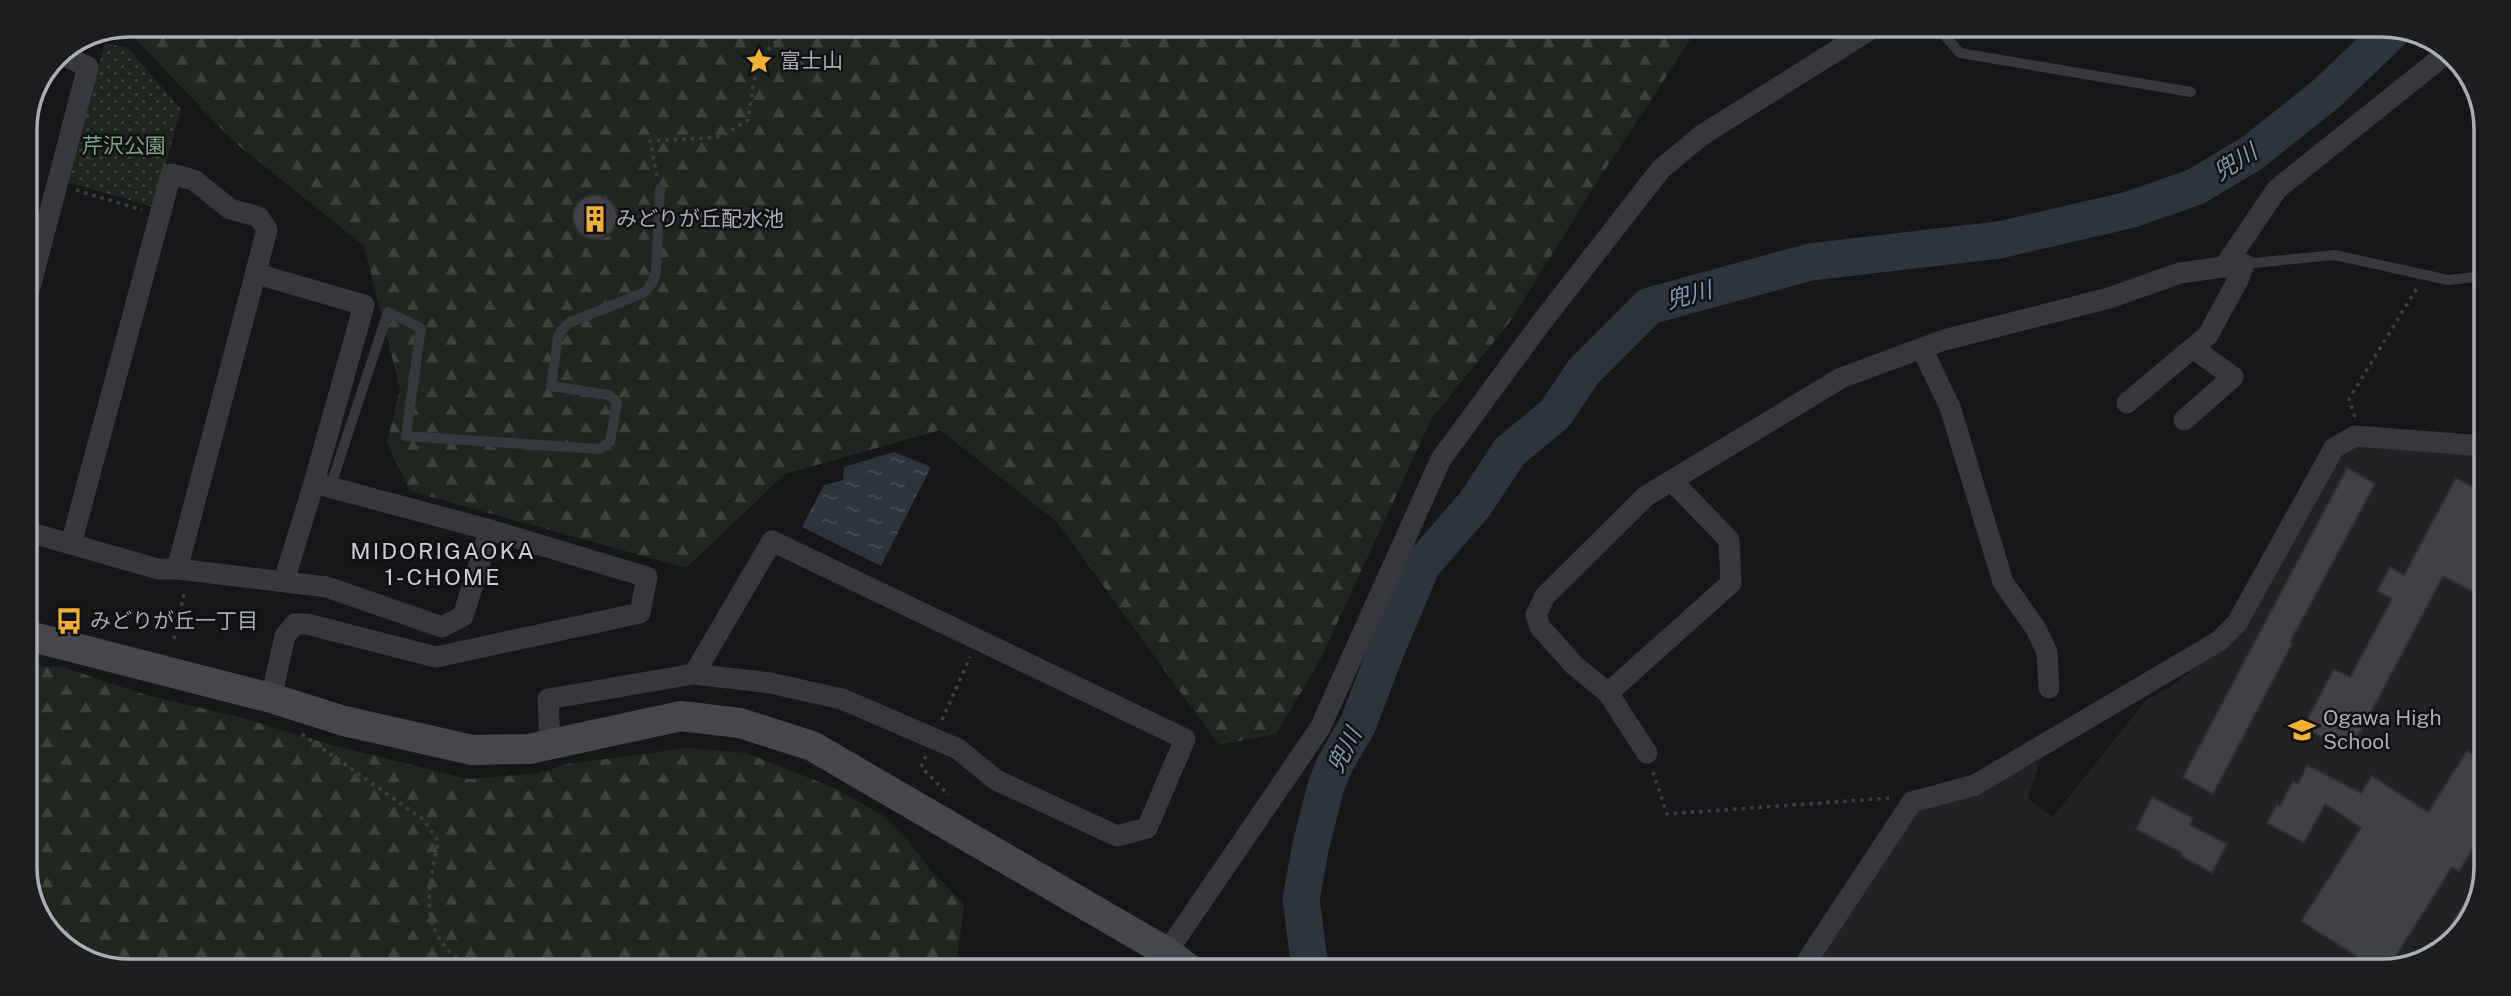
<svg xmlns="http://www.w3.org/2000/svg" width="2511" height="996" viewBox="0 0 2511 996" font-family="'Public Sans','Noto Sans JP',sans-serif">
<style>
.built{fill:#222225}
.forest{fill:url(#forest-firs)}
.park{fill:url(#park-dots)}
.water{fill:url(#water-ripples)}
.lines{fill:none;stroke-linecap:round;stroke-linejoin:round}
.river{stroke:#2c353c;stroke-width:37}
.building{fill:#404145;stroke:#303034;stroke-width:2}
.path{stroke:#3d3f44;stroke-width:3.5;stroke-dasharray:3.5 5;stroke-linecap:butt}
.lane{stroke:#37383d;stroke-width:10}
.street{stroke:#37383d;stroke-width:21}
.secondary{stroke:#45474d;stroke-width:30}
.labels{text-anchor:middle;stroke-width:5;stroke-linejoin:round;paint-order:stroke}
.poi-label{font-size:21px;fill:#a8adb8;stroke:#111113;text-anchor:start}
.park-label{font-size:21px;fill:#7fa381;stroke:#111113}
.water-label{font-size:23px;font-style:italic;fill:#7f9bb3;stroke:#111113}
.neighbourhood-label{font-size:23px;letter-spacing:2px;fill:#c9ccd4;stroke:#111113}
.rim{fill:none;stroke:#a8adb8;stroke-width:3.5}
</style>
<defs>
<pattern id="forest-firs" width="22" height="20" patternUnits="userSpaceOnUse" patternTransform="scale(1.75)"><rect width="22" height="20" fill="#1e261f"/><path d="M5 1l3.5 6h-7zM16 11l3.5 6h-7z" fill="#3c433d"/></pattern>
<pattern id="park-dots" width="8" height="8" patternUnits="userSpaceOnUse" patternTransform="scale(1.75)"><rect width="8" height="8" fill="#1e261f"/><path d="M2 2h.1M6 6h.1" fill="none" stroke="#3c433d" stroke-width="1.8" stroke-linecap="round"/></pattern>
<pattern id="water-ripples" width="26" height="14" patternUnits="userSpaceOnUse" patternTransform="scale(1.75)"><rect width="26" height="14" fill="#2c353c"/><path d="M2 4q2-2 4 0t4 0M15 11q2-2 4 0t4 0" fill="none" stroke="#485056"/></pattern>
</defs>
<rect width="100%" height="100%" fill="#161618"/>
<!-- built -->
<path class="built" d="M2357,444l127,10 -3,421 -51,82 -48,14 -565,-1v-7l93,-145 15,-11 58,-16 58,-32 -13,40 25,18 93,-117 24,-13 51,-38 121,-196z"/>
<!-- forest -->
<g class="forest">
<path d="M129,25l1569,3 -99,151 -90,144 -77,95 -112,242 -44,74 -57,11 -162,-223 -117,-92 -155,44 -99,94 -276,-77 -23,-49 13,-53 -36,-143 -131,-105 -109,-114z"/>
<path d="M25,665l37,2 81,27 100,24 78,24 148,37 70,-6 28,-9 120,-16 59,5 86,34 50,28 28,28 22,29 32,32 -8,64 -861,-2 -49,-36 -21,-56z"/>
</g>
<!-- park -->
<path class="park" d="M105,43l23,5 53,61 -27,98 -87,-25z"/>
<!-- water -->
<path class="water" d="M894,452l37,15 -50,99 -79,-39 22,-42 19,-5 1,-13z"/>
<g class="lines">
<!-- river -->
<path class="river" d="M1310,969l-9,-70 10,-54 15,-59 9,-22 23,-40 29,-76 35,-83 53,-61 35,-53 45,-37 29,-43 65,-65 161,-44 189,-22 130,-30 66,-23 57,-34 74,-59 67,-64"/>
</g>
<!-- building -->
<g class="building">
<circle cx="595" cy="217" r="22"/>
<path d="M2347,468l28,16 -85,158 2,2 -79,150 -30,-17z"/>
<path d="M2456,478l28,15 -1,104 -40,-21 -91,172 -24,-14 -3,5 -22,-12 31,-58 16,8 42,-78 -15,-8 13,-24 14,8z"/>
<path d="M2467,751l15,10 -1,75 -22,35 -7,-4 -65,103 -7,1 -79,-50 60,-93 -36,-24 -21,39 -37,-20 10,-19 3,2 13,-25 5,3 9,-19 54,28 11,-17 56,36z"/>
<path d="M2152,797l41,21 -3,7 37,19 -15,29 -31,-17 1,-3 -46,-24z"/>
</g>
<g class="lines">
<!-- path -->
<g class="path">
<path d="M657,176l-7,-35 70,-4 28,-17c7,-46 6,-72 53,-94"/>
<path d="M76,190l66,20"/>
<path d="M2355,417l-6,-18 68,-111"/>
<path d="M174,639l11,-49"/>
<path d="M942,720l28,-63"/>
<path d="M302,734l122,86 14,21c-6,35 -19,73 6,104 6,9 16,15 24,22"/>
<path d="M926,756l-5,11 28,28"/>
<path d="M1653,772l14,42 224,-16"/>
</g>
<!-- lane -->
<g class="lane">
<path d="M1939,29l21,24 231,39"/>
<path d="M2244,264l91,-9 113,25 37,-4"/>
<path d="M330,488l58,-176 33,16 -15,108 193,13 11,-7 7,-40 -8,-7 -58,-9 7,-49 4,-7 7,-7 76,-31 7,-9 4,-11 4,-83"/>
</g>
<!-- street -->
<g class="street">
<path d="M2224,267l53,-78 170,-136"/>
<path d="M257,274l107,31 -50,178 -30,98"/>
<path d="M25,306l63,-239 -29,-14"/>
<path d="M1922,349l28,58 53,175 33,47 11,23 2,36"/>
<path d="M2184,420l49,-43 -40,-29"/>
<path d="M25,531l133,38h19l150,18 115,40 21,-11 27,-86"/>
<path d="M772,541l413,198 -38,89 -30,8 -121,-56 -38,-31 -116,-50 -72,-16 -76,-9z"/>
<path d="M71,544l100,-370 23,6 36,29 29,8 8,13 -90,339"/>
<path d="M1608,693l123,-110 -2,-43 -57,-59"/>
<path d="M271,698l14,-62 10,-12h12l129,33 204,-44 7,-36 -157,-47 -176,-47"/>
<path d="M550,744l-2,-45 146,-25"/>
<path d="M1647,753l-39,-60 -34,-28 -34,-38 -4,-12 9,-19 101,-100 195,-118 103,-38 165,-42 71,-25 64,-9 -6,16 -30,55 -81,68"/>
<path d="M2461,927l20,-32"/>
<path d="M1156,968l164,-240 121,-269 100,-136 120,-154 41,-34 169,-106"/>
<path d="M1801,970l111,-168 63,-17 244,-144 18,-18 97,-175 21,-12 129,10"/>
</g>
<!-- secondary -->
<path class="secondary" d="M25,635l246,63 73,23 128,29 57,-1 152,-33 59,7 72,23 356,207 21,16"/>
</g>
<!-- icons -->
<defs>
<symbol id="sight-bare" viewBox="-9 -9 18 18"><path d="M0-6L1.8-2.2L6-1.7L2.9 1.2L3.7 5.4L0 3.3L-3.7 5.4L-2.9 1.2L-6-1.7L-1.8-2.2Z" fill="#f2b134" stroke="#111113" stroke-width="2.5" paint-order="stroke"/></symbol>
<symbol id="building-bare" viewBox="-9 -9 18 18"><path d="M-4-6H4V6H1V3H-1V6H-4ZM-2.5-4.3h1.7v1.8h-1.7ZM.8-4.3h1.7v1.8H.8ZM-2.5-1h1.7V.8h-1.7ZM.8-1h1.7V.8H.8Z" fill="#f2b134" stroke="#111113" stroke-width="2.5" paint-order="stroke"/></symbol>
<symbol id="bus-bare" viewBox="-9 -9 18 18"><path d="M-5-6H5V4H4V6H2V4H-2V6H-4V4H-5ZM-3.5-4V0h7V-4ZM-3.5 1.2v1.5H-2V1.2ZM2 1.2v1.5H3.5V1.2Z" fill="#f2b134" stroke="#111113" stroke-width="2.5" paint-order="stroke"/></symbol>
<symbol id="school-bare" viewBox="-9 -9 18 18"><path d="M0-5L7-2L0 1L-7-2ZM-4 1L0 2.5L4 1V4Q0 6-4 4Z" fill="#f2b134" stroke="#111113" stroke-width="2.5" paint-order="stroke"/></symbol>
</defs>
<g fill-rule="evenodd">
<use href="#sight-bare" x="740" y="42" width="38" height="38"/>
<use href="#building-bare" x="576" y="200" width="38" height="38"/>
<use href="#bus-bare" x="50" y="602" width="38" height="38"/>
<use href="#school-bare" x="2283" y="711" width="38" height="38"/>
</g>
<g class="labels">
<!-- poi labels -->
<g class="poi-label">
<text x="780" y="68">富士山</text>
<text x="616" y="226">みどりが丘配水池</text>
<text x="90" y="628">みどりが丘一丁目</text>
<text x="2323" y="725">Ogawa High<tspan x="2323" dy="24">School</tspan></text>
</g>
<!-- park labels -->
<g class="park-label">
<text x="124" y="153">芹沢公園</text>
</g>
<!-- water labels -->
<g class="water-label">
<text transform="translate(2235 162) rotate(-32)" y="8">兜川</text>
<text transform="translate(1689 295) rotate(-15)" y="8">兜川</text>
<text transform="translate(1344 750) rotate(-63)" y="8">兜川</text>
</g>
<!-- neighbourhood labels -->
<g class="neighbourhood-label">
<text x="443" y="559">MIDORIGAOKA<tspan x="443" dy="26">1-CHOME</tspan></text>
</g>
</g>
<!-- crop -->
<path d="M0 0H2511V996H0ZM129 37H2382A92 92 0 0 1 2474 129V867A92 92 0 0 1 2382 959H129A92 92 0 0 1 37 867V129A92 92 0 0 1 129 37Z" fill="#1d1d20" fill-rule="evenodd"/>
<path class="rim" d="M129 37H2382A92 92 0 0 1 2474 129V867A92 92 0 0 1 2382 959H129A92 92 0 0 1 37 867V129A92 92 0 0 1 129 37Z"/>
</svg>
